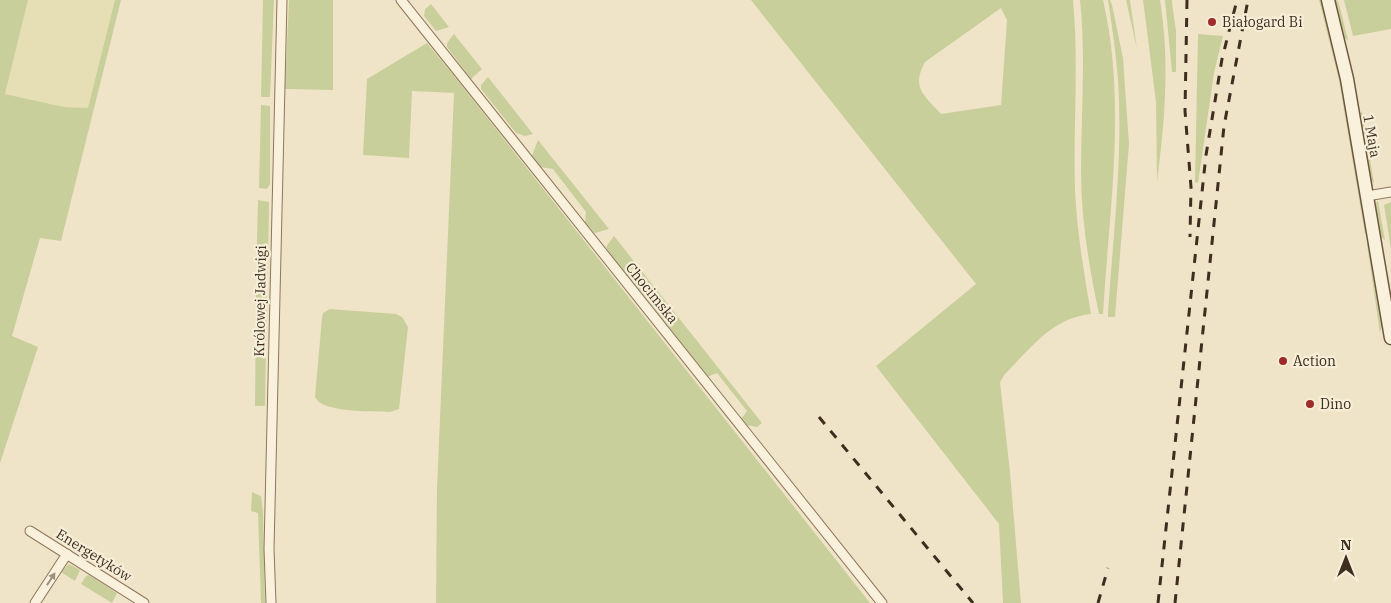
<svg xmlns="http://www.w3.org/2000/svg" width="1391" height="603" viewBox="0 0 1391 603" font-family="'IBM Plex Serif',serif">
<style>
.farmland{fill:#e6deb5}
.green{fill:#c9cf9b;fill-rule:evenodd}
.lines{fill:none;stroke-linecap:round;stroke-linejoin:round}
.street-casing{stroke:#8d765c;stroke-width:11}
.secondary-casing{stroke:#6f573f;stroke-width:15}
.street{stroke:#faf1dc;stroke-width:9}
.secondary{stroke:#faf1dc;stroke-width:12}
.rail{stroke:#3d2e20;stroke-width:3;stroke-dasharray:9 9;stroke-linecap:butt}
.oneway{fill:#9c907e}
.poi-dot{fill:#9e2a2b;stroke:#f7eed8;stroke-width:2}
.labels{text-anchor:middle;stroke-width:4.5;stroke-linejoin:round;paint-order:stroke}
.poi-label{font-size:14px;fill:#3d2e20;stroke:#f7eed8;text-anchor:start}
.street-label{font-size:14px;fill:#3d2e20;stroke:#f7eed8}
</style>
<rect width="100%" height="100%" fill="#f0e4c8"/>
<!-- farmland -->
<path class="farmland" d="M28,0h87l-27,108 -24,-1 -59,-13z"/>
<!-- green -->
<g class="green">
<path d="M0,0h28l-23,94 59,13 24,1 27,-108h6l-60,241 -21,-3 -28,98 26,11 -38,116z"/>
<path d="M263,0h11l-4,97h-9z"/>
<path d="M289,0h44v90l-48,-1z"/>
<path d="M751,0h322c6,63 0,127 2,190 2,42 9,83 16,124 -39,4 -60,34 -86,60l-5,8 10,90 11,131h-18l-4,-79 -123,-158 100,-82zM1001,8l6,12 -6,85 -60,9c-17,-19 -30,-26 -16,-52z"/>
<path d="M1080,0h23c24,103 6,210 0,314h-4c-10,-47 -18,-95 -18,-143 0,-57 5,-115 -1,-171z"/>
<path d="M1108,0h2l2,5 11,53 6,86 -14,173h-7v-4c5,-77 15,-155 10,-233 -2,-27 -6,-54 -10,-80z"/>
<path d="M1126,0h4l7,49z"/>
<path d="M1143,0h17c10,61 5,121 -3,182l-1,-80z"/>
<path d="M1165,0h7v3l4,28v41h-4z"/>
<path d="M1319,0h3l20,80 26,150 -3,4 -26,-154z"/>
<path d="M1334,0h3l2,4 9,36 -4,-2z"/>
<path d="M1344,0h47v29l-38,7z"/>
<path d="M431,4l18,23 -13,4 -12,-15 1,-7z"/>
<path d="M454,34l28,35 -11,10 -24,-32v-4z"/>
<path d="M1198,34l25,2 -9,37 -16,110 -3,-1z"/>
<path d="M427,43l28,34 415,526h-434l1,-115 17,-395 -42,-2 -3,67 -46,-3 4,-76z"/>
<path d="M488,77l45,57 -8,2 -9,-3 -35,-44v-4z"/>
<path d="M261,105l9,1v78l-3,5 -8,-1z"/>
<path d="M1362,112l12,71 -4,-2 -11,-67z"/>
<path d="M538,140l71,89 -14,4 -10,-10 1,-11 -33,-43 -13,-2 -8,-11z"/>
<path d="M258,200l11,2 -1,74 -3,3h-9z"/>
<path d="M1378,201l7,39 -5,-4 -6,-31z"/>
<path d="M1391,202v47l-7,-44z"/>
<path d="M614,236l148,187 -5,4 -11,-2 -5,-6 6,-8 -30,-38 -10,4 -97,-123 -4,-7z"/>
<path d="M1367,244h2l14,77 -3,12z"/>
<path d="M256,293h10l1,3 -2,110h-10z"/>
<path d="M330,309l66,5 6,3 6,10 -9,82 -9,3c-17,-1 -68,1 -75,-15l7,-79 1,-5z"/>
<path d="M252,492l9,4 2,16 2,91h-4l-3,-90 -7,-2z"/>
<path d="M69,564l11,6 -5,11 -14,-9z"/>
<path d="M89,575l28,18 -5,10 -31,-19 5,-8z"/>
</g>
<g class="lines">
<defs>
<g id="street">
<path d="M401,0l481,603"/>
<path d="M1367,196l24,-4"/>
<path d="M30,531l114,72"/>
<path d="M35,603l32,-49"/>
<path d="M271,603l-2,-54 13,-549"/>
</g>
<path id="secondary" d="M1328,0l19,79 44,259"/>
</defs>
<!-- street casing -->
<use href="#street" class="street-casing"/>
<!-- secondary casing -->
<use href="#secondary" class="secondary-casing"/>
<!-- street -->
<use href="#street" class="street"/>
<!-- secondary -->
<use href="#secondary" class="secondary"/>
<!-- rail -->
<g class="rail">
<path d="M1187,0l-2,111 6,76 -1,50"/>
<path d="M819,417l154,186"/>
<path d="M1098,603l10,-35"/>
<path d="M1158,603l48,-448 16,-96 15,-59"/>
<path d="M1175,603l49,-477 24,-126"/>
</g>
</g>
<!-- one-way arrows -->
<defs><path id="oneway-solid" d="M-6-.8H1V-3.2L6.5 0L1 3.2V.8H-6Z" transform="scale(1.25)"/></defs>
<use class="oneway" href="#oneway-solid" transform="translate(51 579) rotate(-57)"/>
<!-- markers -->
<g class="poi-dot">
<circle cx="1212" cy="22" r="5"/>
<circle cx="1283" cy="361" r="5"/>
<circle cx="1310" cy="404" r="5"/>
</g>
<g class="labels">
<!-- poi labels -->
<g class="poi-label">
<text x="1222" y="27">Białogard Bi</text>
<text x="1293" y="366">Action</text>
<text x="1320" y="409">Dino</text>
</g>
<!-- street labels -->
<g class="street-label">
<text transform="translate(1372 136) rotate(80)" y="5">1 Maja</text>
<text transform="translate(652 293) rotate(51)" y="5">Chocimska</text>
<text transform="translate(260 301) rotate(-89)" y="5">Królowej Jadwigi</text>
<text transform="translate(94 555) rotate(32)" y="5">Energetyków</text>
</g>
</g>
<!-- north arrow -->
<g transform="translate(1346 558)" stroke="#f7eed8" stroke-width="4" paint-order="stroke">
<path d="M0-4L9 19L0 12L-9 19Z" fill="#3d2e20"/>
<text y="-8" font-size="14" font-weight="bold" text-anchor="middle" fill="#3d2e20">N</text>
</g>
</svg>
